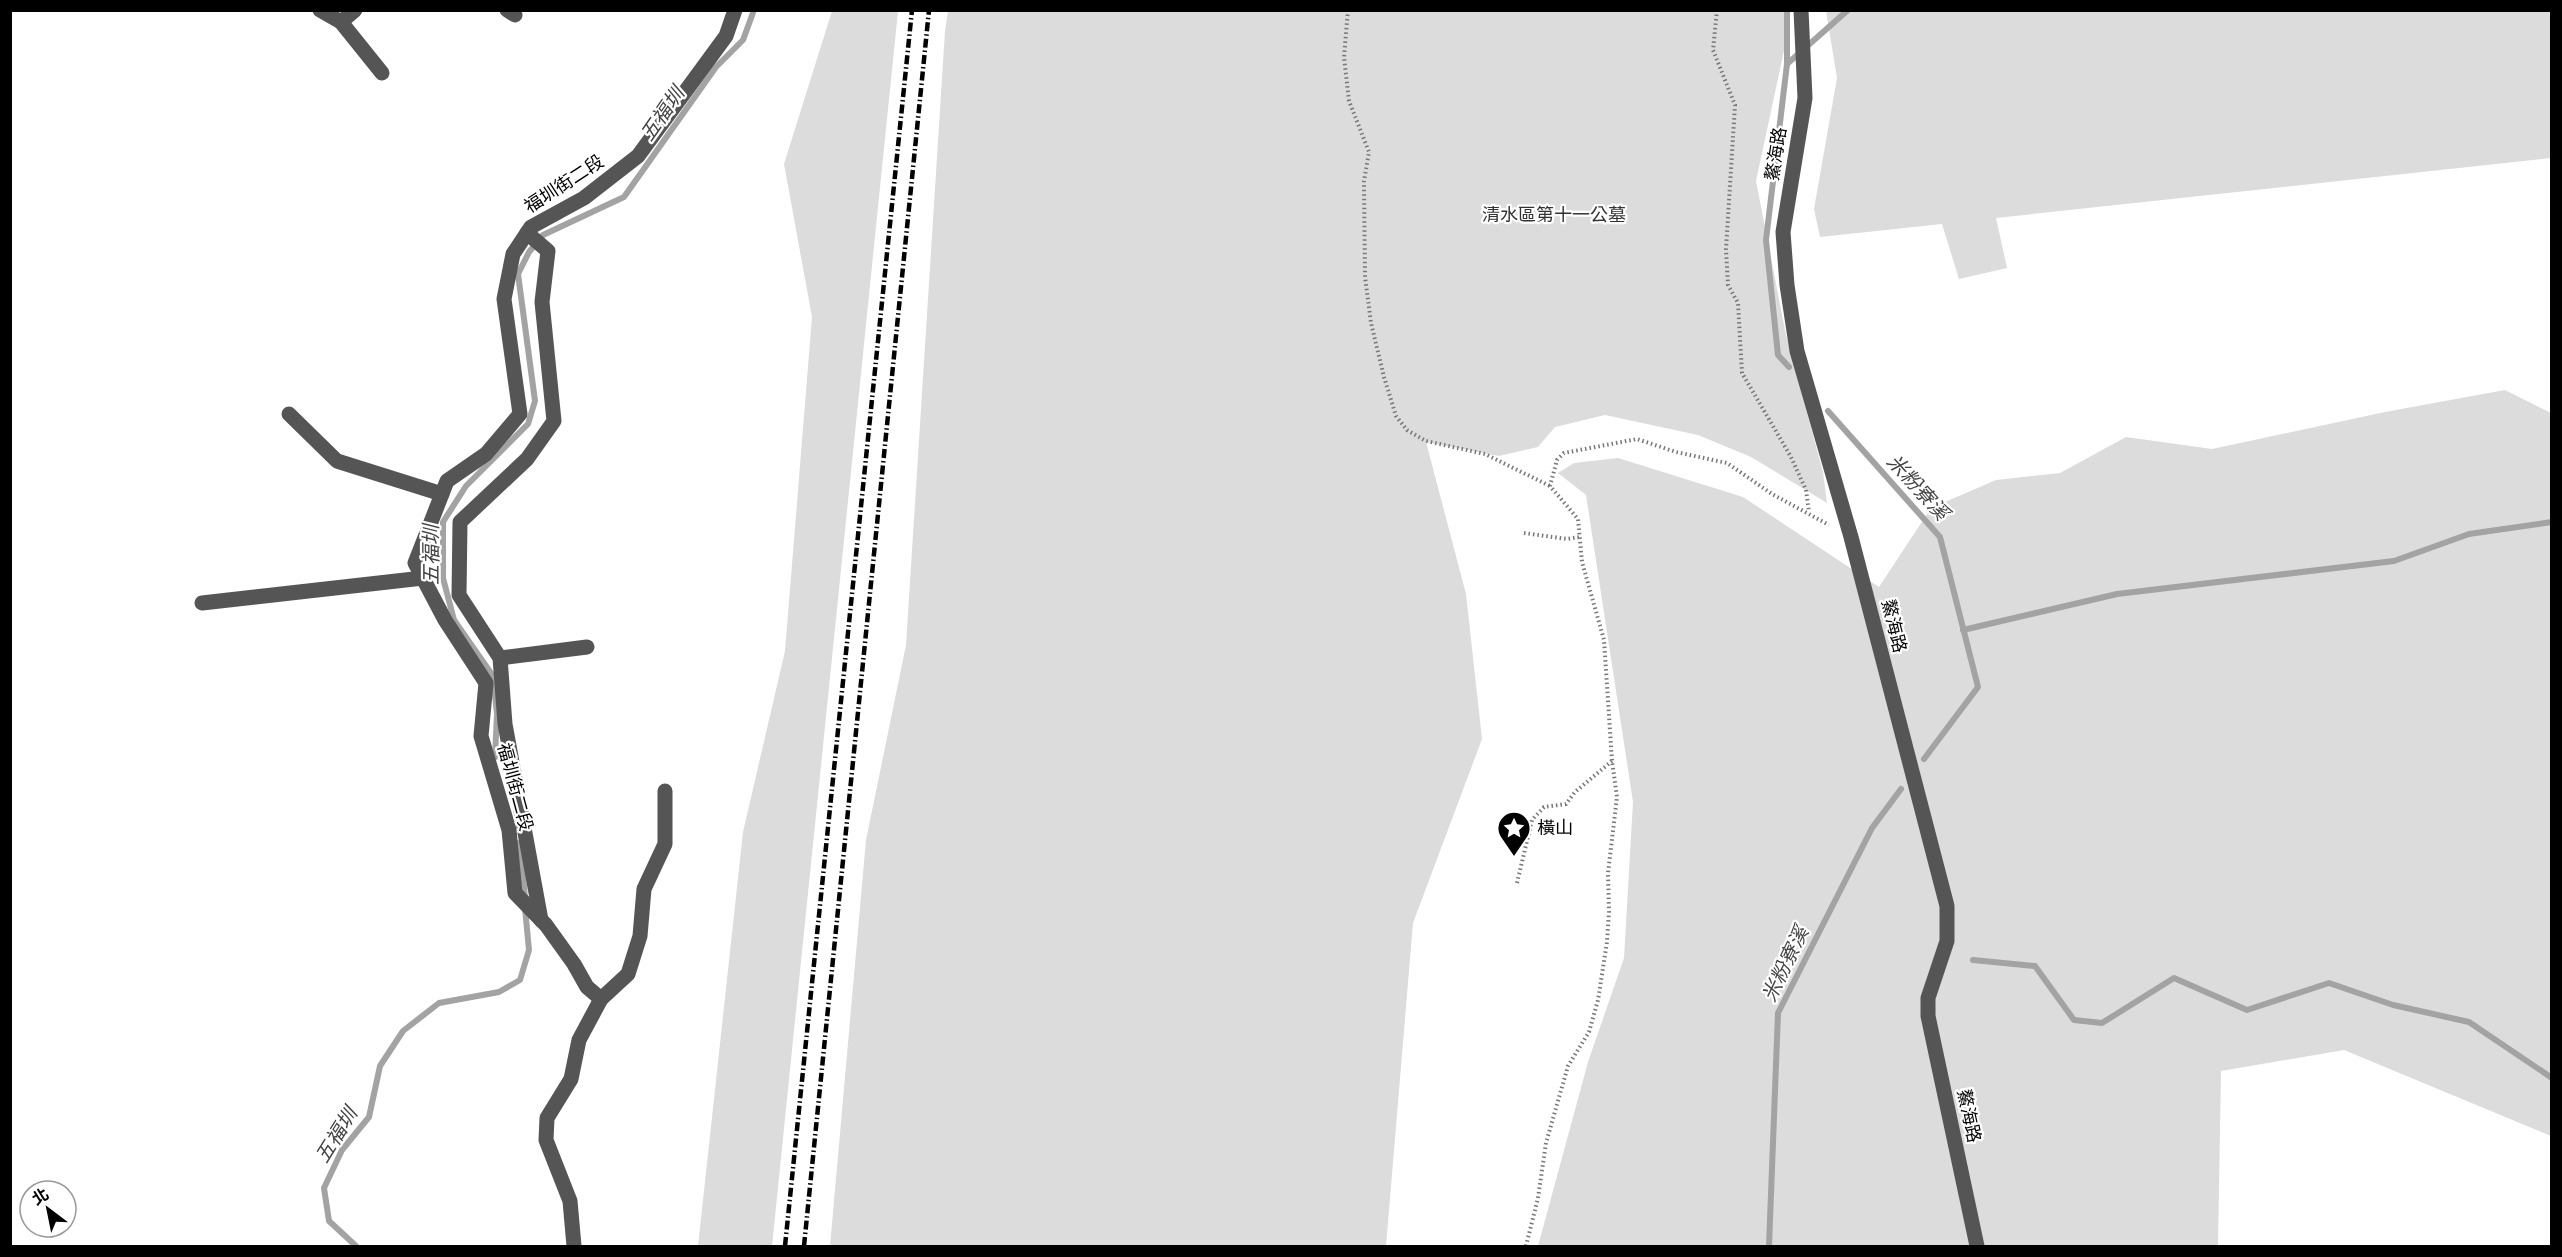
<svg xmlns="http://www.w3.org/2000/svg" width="2562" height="1257" viewBox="0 0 2562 1257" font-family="Barlow,'Noto Sans TC',sans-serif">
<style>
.green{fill:#dcdcdc}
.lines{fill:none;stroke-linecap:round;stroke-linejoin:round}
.stream{stroke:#a3a3a3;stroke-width:6}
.path{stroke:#777;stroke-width:4;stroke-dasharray:1.5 3;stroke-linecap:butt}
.minor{stroke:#555;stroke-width:15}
.rail{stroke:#000;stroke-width:4.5;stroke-dasharray:9 3 1.5 3;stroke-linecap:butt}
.labels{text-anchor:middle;stroke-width:4.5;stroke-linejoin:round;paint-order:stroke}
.street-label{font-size:18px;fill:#000;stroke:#fff}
.park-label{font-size:18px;fill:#333;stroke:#fff}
.poi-label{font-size:18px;fill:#000;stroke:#fff;text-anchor:start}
.water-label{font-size:20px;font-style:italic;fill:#444;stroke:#fff}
</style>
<rect width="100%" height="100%" fill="#fff"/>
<!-- green -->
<g class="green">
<path d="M832,11h66l-126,1235h-74l45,-414 42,-181 27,-334 -28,-153z"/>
<path d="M948,11h839l-2,35 -29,135 30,154 37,137 4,31 -76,-46 -53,-22 -93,-20 -50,12 -17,20 -39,9 -73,-14 40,152 16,145 -69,184 -27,323h-556l36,-406 40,-195 39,-614z"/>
<path d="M1826,11h725v147l-555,60 11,50 -48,11 -17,-55 -122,13 -6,-28 23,-131z"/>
<path d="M2505,390l46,23v723l-207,-86 -123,21 -3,175h-680l50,-184 36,-104 9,-156 -47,-307 -28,-22 16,-10 44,-5 125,39 136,90 52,-79 65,-28 64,-7 66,-36 86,12 173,-37z"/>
</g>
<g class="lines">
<!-- stream -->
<g class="stream">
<path d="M1787,10v54l-21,176 12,115 11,12"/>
<path d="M1787,64l61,-54"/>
<path d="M1828,411l112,126 38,150 -54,72"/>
<path d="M1963,630l154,-36 277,-33 75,-27 83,-12"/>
<path d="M495,757l2,-43 -4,-38 -39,-56 -11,-42v-56l23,-36 62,-62 7,-23 -17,-127 11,-22 14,-17 81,-38 92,-130 27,-27 11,-30"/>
<path d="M517,843l5,21 3,34"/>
<path d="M1973,960l62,6 39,54 28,3 72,-45 73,32 82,-27 64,22 76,17 83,56"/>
<path d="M356,1246l-27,-25 -5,-33 18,-38 27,-33 11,-51 23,-35 36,-28 60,-11 21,-12 9,-30 -4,-42"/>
<path d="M1769,1246l9,-233 94,-185 29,-39"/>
</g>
<!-- path -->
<g class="path">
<path d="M1348,10l-4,47 5,44 20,51 -5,29 1,96 6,46 13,54 12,39 11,14 19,11 59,13 65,32"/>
<path d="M1717,10l-4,40 22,55 -9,144 2,36 10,18 4,70 49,84 15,33 3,22"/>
<path d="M1524,533l43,6 13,-2"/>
<path d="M1517,883l15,-63 12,-13 22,-3 9,-12 37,-31"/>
<path d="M1526,1246l12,-48 8,-55 22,-77 21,-34 9,-32 9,-58 2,-30 -1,-39 9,-76 -5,-36 -8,-121 -22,-78 -4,-43 -28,-33 7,-26 7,-7 73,-14 39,13 51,11 45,31 57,31"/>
</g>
<!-- minor -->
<g class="minor">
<path d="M320,10l21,12 41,51"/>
<path d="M507,10l8,5"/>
<path d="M1801,10l4,88 -22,134 4,53 10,66 54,186 96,369v35l-19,57v18l49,230"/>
<path d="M341,22l14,-12"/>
<path d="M527,233l21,18 -6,51 12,119 -27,38 -67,63 -1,73 41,63 5,66 36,196"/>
<path d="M289,414l48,47 105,33"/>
<path d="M202,603l221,-25"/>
<path d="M500,658l87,-11"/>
<path d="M601,999l27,-25 12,-38 4,-47 21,-45v-53"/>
<path d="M574,1246l-4,-45 -24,-61 1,-22 24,-39 8,-39 22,-41 -14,-12 -13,-23 -28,-39 -31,-32 -6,-63 -28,-94 5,-53 -41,-63 -30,-57 32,-82 39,-27 34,-40 -16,-115 9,-45 18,-27 53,-29 54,-42 88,-120 9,-26"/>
</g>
<!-- rail -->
<g class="rail">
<path d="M785,1246l127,-1236"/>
<path d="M804,1246l125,-1236"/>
</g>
</g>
<!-- icons -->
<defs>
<symbol id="sight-pin" viewBox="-11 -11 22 30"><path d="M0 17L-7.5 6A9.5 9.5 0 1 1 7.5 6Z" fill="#000" stroke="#fff"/><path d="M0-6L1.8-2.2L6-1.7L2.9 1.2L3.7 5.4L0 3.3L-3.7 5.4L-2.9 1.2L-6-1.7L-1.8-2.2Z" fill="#fff"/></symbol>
</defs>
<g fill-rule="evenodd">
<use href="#sight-pin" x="1495" y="809" width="38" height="52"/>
</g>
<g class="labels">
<!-- street labels -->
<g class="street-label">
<text transform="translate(1776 154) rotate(-81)" y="6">鰲海路</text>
<text transform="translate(564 184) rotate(-33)" y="6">福圳街二段</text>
<text transform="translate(1894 626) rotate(76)" y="6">鰲海路</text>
<text transform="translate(515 787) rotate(75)" y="6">福圳街二段</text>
<text transform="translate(1969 1116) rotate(78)" y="6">鰲海路</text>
</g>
<!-- park labels -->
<g class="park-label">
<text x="1554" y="221">清水區第十一公墓</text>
</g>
<!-- poi labels -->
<g class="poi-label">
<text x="1537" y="834">橫山</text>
</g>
<!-- water labels -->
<g class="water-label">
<text transform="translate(662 114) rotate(-55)" y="7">五福圳</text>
<text transform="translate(1918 487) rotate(48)" y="7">米粉寮溪</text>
<text transform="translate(431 555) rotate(-90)" y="7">五福圳</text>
<text transform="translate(1785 964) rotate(-64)" y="7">米粉寮溪</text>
<text transform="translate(336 1135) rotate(-58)" y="7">五福圳</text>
</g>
</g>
<!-- border -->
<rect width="2562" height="1257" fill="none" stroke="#000000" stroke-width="24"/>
<!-- north arrow -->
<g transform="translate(48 1209) rotate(328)"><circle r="28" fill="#ffffff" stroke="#999999" stroke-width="1.5"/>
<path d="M0-4.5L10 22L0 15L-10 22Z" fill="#000000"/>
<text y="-9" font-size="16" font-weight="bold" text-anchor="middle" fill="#000000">北</text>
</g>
</svg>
